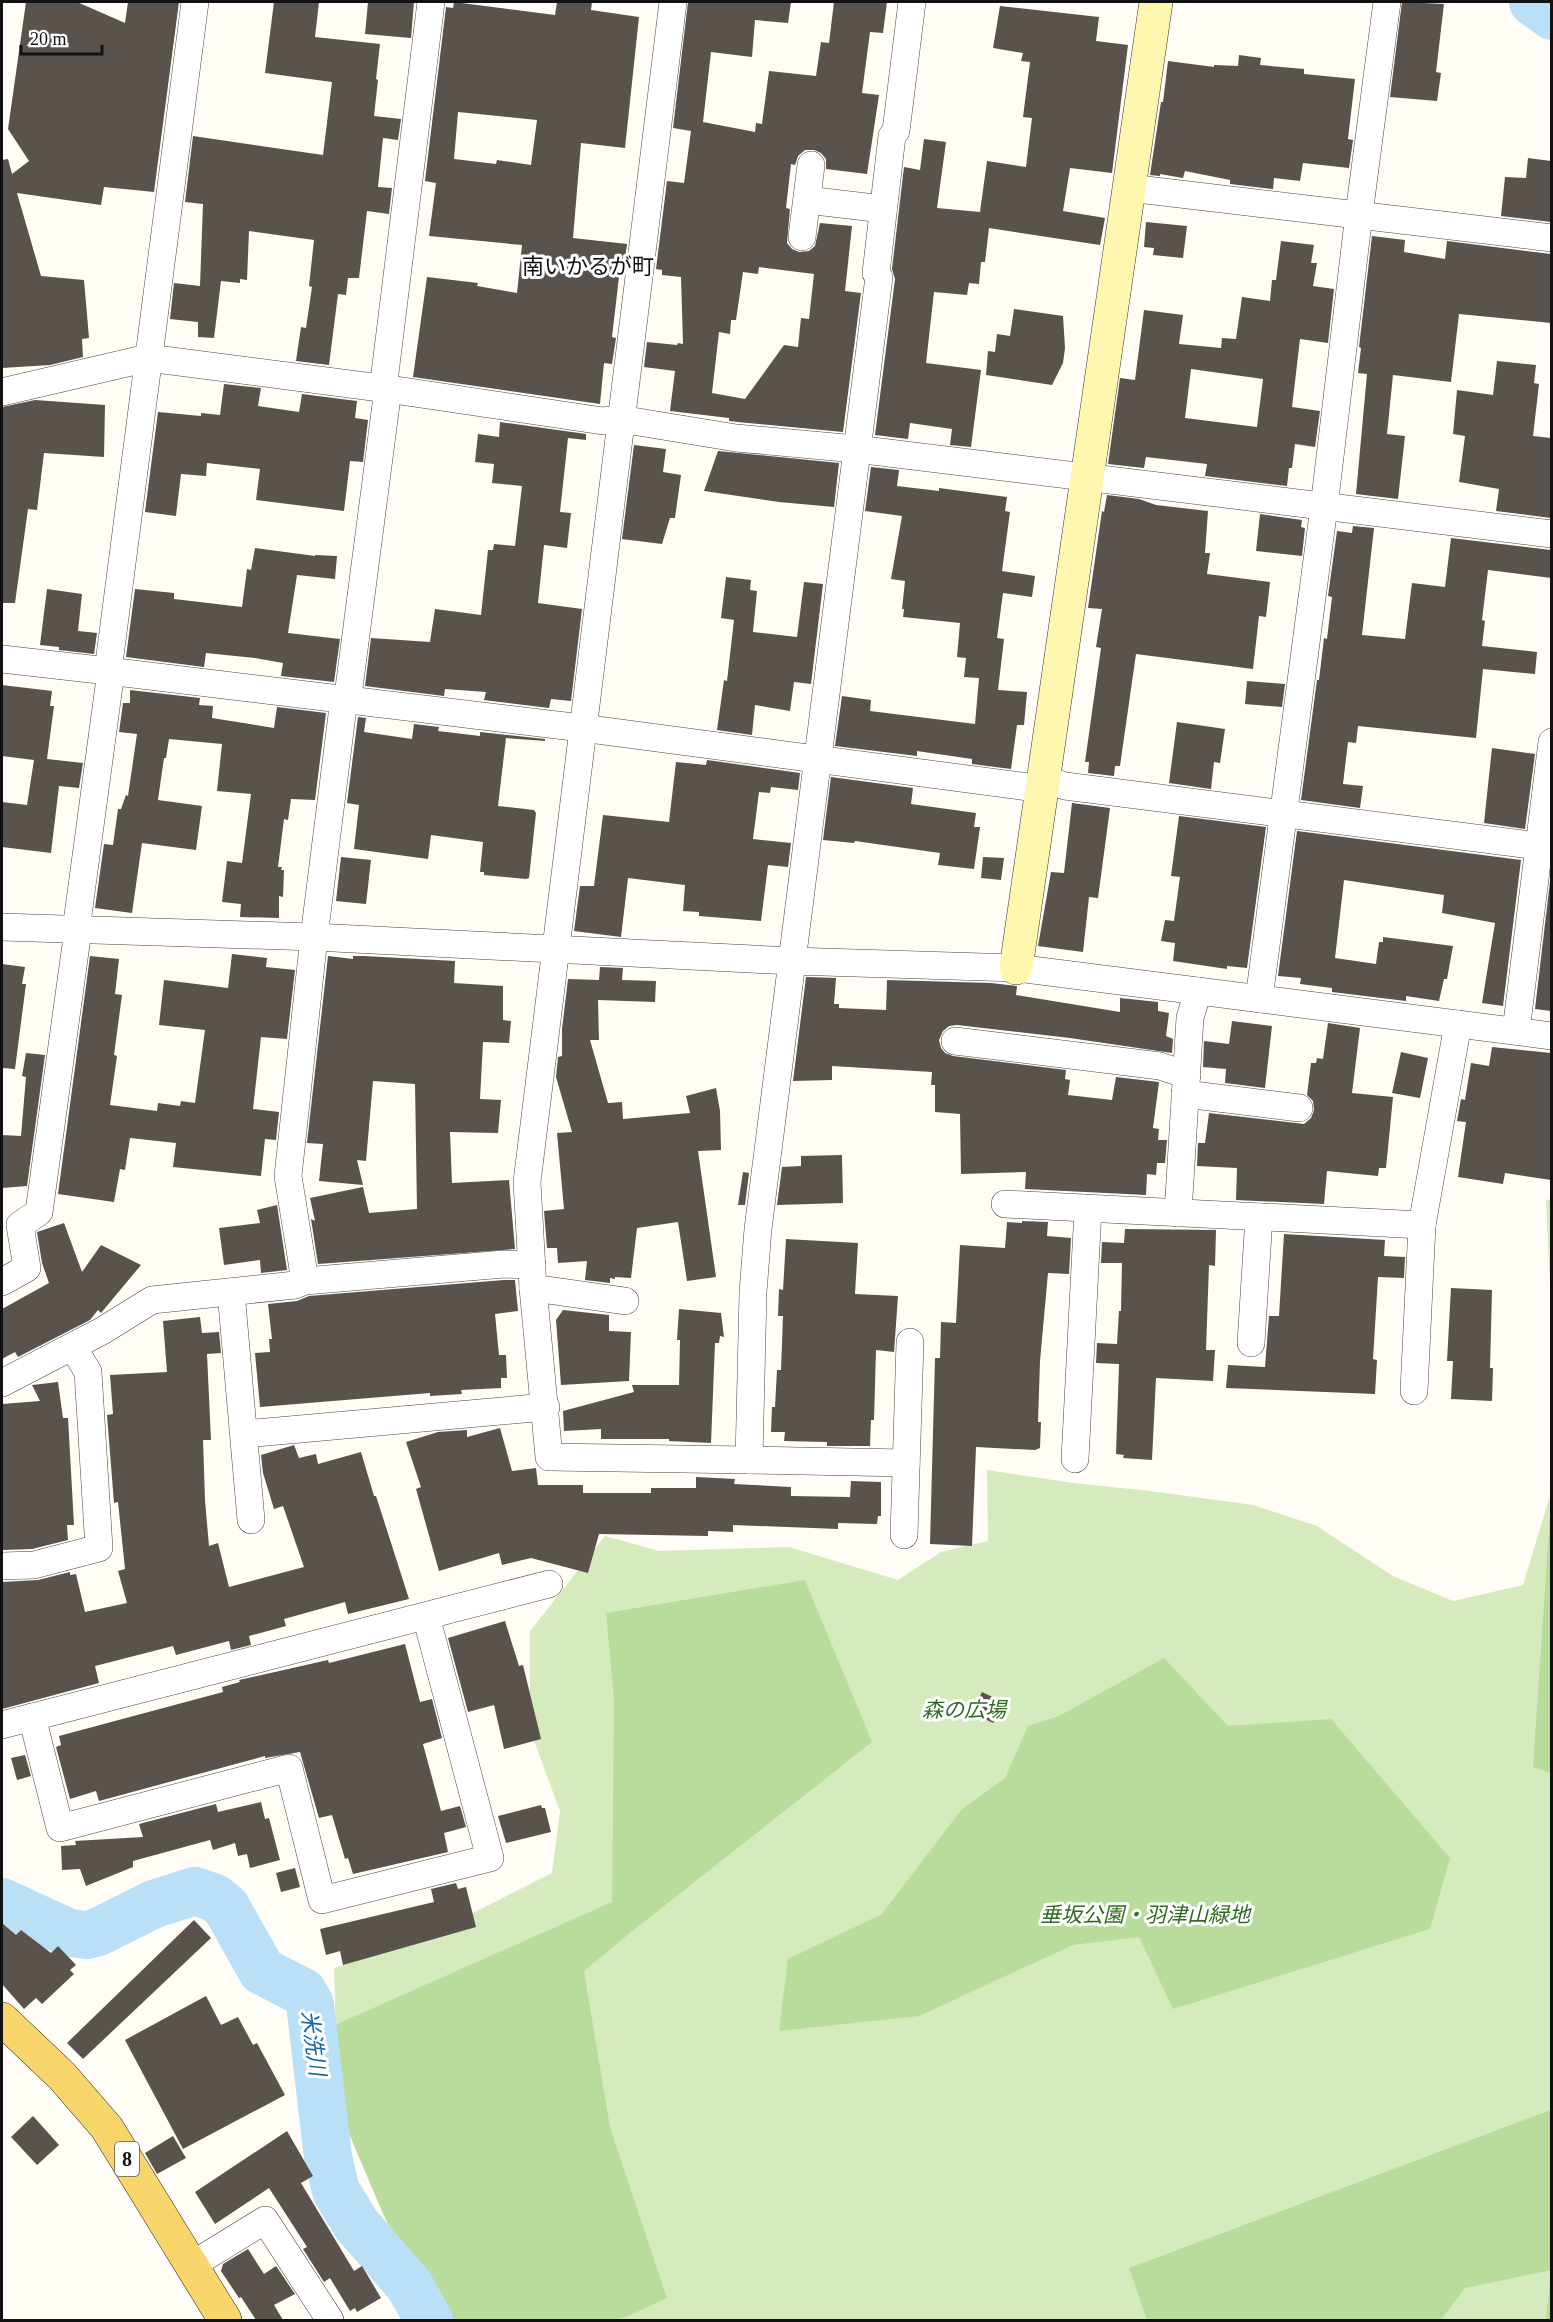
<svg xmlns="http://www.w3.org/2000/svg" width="1553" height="2322" viewBox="0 0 1553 2322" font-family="'Times New Roman','Noto Sans JP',serif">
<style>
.green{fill:#d5ebbd}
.forest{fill:#b9dc9c}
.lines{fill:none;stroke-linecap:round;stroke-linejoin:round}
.river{stroke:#b9e0f7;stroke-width:48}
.building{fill:#5a524d;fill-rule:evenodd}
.street-casing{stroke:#444;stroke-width:28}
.secondary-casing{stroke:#333;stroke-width:34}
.primary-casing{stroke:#222;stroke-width:34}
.street{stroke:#fff;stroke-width:27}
.secondary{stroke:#fff6b0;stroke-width:33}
.primary{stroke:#f9d66b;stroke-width:33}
.labels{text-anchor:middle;stroke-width:6;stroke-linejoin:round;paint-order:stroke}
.shield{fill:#fff;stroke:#585858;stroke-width:1.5}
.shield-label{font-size:20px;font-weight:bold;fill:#111}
.park-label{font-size:21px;font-style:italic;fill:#2f6b1f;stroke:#fff}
.neighbourhood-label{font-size:22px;fill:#111;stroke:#fff}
.water-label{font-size:22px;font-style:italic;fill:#1768a6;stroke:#fff}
</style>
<rect width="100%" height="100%" fill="#fffdf5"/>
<!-- green -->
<path class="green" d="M1551,1199v1121h-1062l-153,-286 -2,-66 84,-27 134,-68 8,-62 -30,-81v-99l75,-95 54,15 130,-4 109,33 43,-28 47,-11 -1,-71 86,13 77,8 103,14 64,21 76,50 60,25 70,-16 27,-89 1,-189 -5,-107z"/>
<!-- forest -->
<g class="forest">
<path d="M1551,1500v273l-18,-6z"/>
<path d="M805,1580l67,162 -241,190 -47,39 26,156 57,171 -48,22h-181l-54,-104 -76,-179 304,-135 2,-203 -8,-86z"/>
<path d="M1164,1658l64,68 103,-7 119,139 -20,71 -257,80 -34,-72 -66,8 -154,71 -140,15 9,-72 94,-45 79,-104 44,-32 23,-52 31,-10z"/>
<path d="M1551,2110v210h-5l5,-50 -86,18 -24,32h-294l-18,-52z"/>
</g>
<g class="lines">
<!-- river -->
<g class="river">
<path d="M1533,2l19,14"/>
<path d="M2,1902l67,31 18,2 11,-3 56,-28 41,-13 20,7 11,9 36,64 41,21 7,12 18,153 8,34 20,33 53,61 20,35"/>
</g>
</g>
<!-- building -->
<g class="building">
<path d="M26,2h51l48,21 3,-21h51l-25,190 -50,-5 -3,18 -84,-12 24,83 43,4 5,58 -7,1 1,18 -33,8 -48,3v-208l6,-1 4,15 17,-13 -21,-32z"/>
<path d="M274,2h45l-4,35 65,7 -4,35 2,1 -4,36 27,3 -3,21 -15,-2 -5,49 14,1 -3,26 -22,-3 -8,67h-11l-2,17 -8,-1 -9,71 -33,-4 5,-34 5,1 6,-41 -3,-1 5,-46 -65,-9 -2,49 -7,-1v4l-19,-2 -7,57 -16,-1v-15l-28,-3 4,-36 26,3 3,-82 -18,-2 8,-66 130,19 9,-73 -67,-9z"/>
<path d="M368,2h46l-3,36 -46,-4z"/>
<path d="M454,2l101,13 2,-13h35l-1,8 48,7 -14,131 -44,-5 -8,95 54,6 -3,22h-2l-1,11h-2l-7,60 4,1 -4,26 -8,-1 -4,41 -187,-27 14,-100 51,6 -1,3 40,7 5,-48 -93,-9 7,-53 -11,-2 21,-174 7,1zM458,112l79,8 -6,45 -34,-5 -1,4 -42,-5z"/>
<path d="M688,2h103l-3,21 -33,-3 -3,37 -41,-5 -8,70 52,10 1,-9 6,1 7,-53 47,5 5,-34 8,1 5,-41h53l-4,31 -13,-1 -8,61 17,2 -12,79 -41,-5v-10l-5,-6 -7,-3h-9l-7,6 -3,9 -4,-1 -5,44 4,1 -3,34 5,6 7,3 10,-1 6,-5 5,-23 32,3 -7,65 16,2 -18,139 -105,-10 -9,-1v-3l-59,-7 5,-40 -31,-4 3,-25 30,3 1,-2 5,1 -2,-67 -19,-2v-5l-6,-1 11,-88 17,2 7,-52 -18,-3zM759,267l55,7 -5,45 -8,-1 -3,29 -14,-2 -39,54 -33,-6 7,-61 11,2 1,-14h5l7,-48 15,2z"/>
<path d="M1402,2l42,2 -8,68 5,1 -4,28 -47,-4z"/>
<path d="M1000,6l99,11 -3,24 32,4 -16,128 -42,-5 -7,43 42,7 -5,27 -111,-17 -4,34h-4l-2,22 -10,-1 -2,12 -33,-3 -8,71 55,7 -10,77 -21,-2 2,-16 -42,-6 -2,16 -33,-4 20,-156 -3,-10 12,-102 16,3 4,-31 22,3 -9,66 43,4 7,-51 39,6 6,-49 -9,-1 7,-55 -9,-1 2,-8 -30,-5z"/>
<path d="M1239,55l22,3 -1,7 44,4v5l51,5 -7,60 5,1 -4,28 -46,-5 -3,18 -26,-3 -1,11 -43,-5v-4l-45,-9 -2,7 -23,-4v2l-10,-1 11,-73h2l5,-41 46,6v-2l24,1z"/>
<path d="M1528,158l23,3v61l-50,-6 4,-39 21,1z"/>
<path d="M1146,222l41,4 -4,32 -30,-3 1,-7 -10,-1z"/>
<path d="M1372,236l33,4 -1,12 41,7 2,-18 104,13v69l-92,-9 -8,68 -58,-7 -6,59 18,2 -7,63 -42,-5 11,-120 -9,-1 3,-25 -2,-1z"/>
<path d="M1281,241l33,4 -3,18h6l-4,23 21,3 -6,54 -28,-4 -8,68 28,4 -5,36 -20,-3 -3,24h-3l-2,18 -82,-10 2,-12 -61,-7 -2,11 -36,-4 12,-86 15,2 9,-70 39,5 -4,29 42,4 1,-10 14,1 6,-42 28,4 2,-21h4zM1191,369l72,10 -6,48 -72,-9z"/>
<path d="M1014,309l49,7 2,32 -2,15 -11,22 -66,-10 2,-24 7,1 2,-18 13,2z"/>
<path d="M1497,361l39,4 -2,18 5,1 -6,52 18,2v80l-55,-7 3,-22 -40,-7 6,-46 -12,-2 4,-44 36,5z"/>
<path d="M224,384l37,4 -3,18 41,6 3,-18 55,7 -2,17 13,2 -5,42 -13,-1 -6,50 -88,-11 4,-31 -53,-6 -1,13 -25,-2 -5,42 -31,-4 13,-100 43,4v-3l19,2z"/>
<path d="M35,400l70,5 -1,52 -60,-4 -7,57 -9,-1 -13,94h-13v-196z"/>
<path d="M500,422l86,12v6l-18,-2 -8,74 11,1 -4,35 -23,-3 -6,58 44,6 -11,92 -20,-2 -2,9 -65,-8 2,-8 -41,-3 -1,7 -79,-10 6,-48 59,4 5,-33 46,6 7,-65h5l1,-6 21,2 7,-60 -30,-3 2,-19 -19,-2 3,-28 21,3z"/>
<path d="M634,445l32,4 -3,23 18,3 -6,43h-5l-8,26 -40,-5z"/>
<path d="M718,451l121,12 -5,44 -55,-5 -75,-11z"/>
<path d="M871,467l28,3 -2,16 42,5v-3l68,9 -2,14 5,1 -8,59 33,5 -3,21 -29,-4 -6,45 7,1 -6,51 29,2 -3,33h-7l-6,44 -39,-5v-5l-55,-8v5l-82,-10 7,-50 29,4 -1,11 105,13 4,-46 -15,-1 2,-19 -9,-1 3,-34 -57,-6 1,-8h-2l3,-28 -14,-2 11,-63 -37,-5z"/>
<path d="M1107,495l32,4 17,6 52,6 -3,42h5l-3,21 63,8 -4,35 -7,-1 -6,53 -117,-15 -16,112h-5l-1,10 -26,-3 1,-11h-4l16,-114 -5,-1 6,-38 -14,-1 14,-97 2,1z"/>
<path d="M1260,514l42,6 -1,7 4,1 -3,28 -46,-5z"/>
<path d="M1353,526l21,2 -12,107 43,4 7,-56 33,4 6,-49 100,12v28l-63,-8 -6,50 3,1 -3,25 55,6 -2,22 -52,-5 -7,69 -118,-12 -2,17 -8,-1 -5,42 20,2 -3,22 -59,-8 16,-120h2l5,-42 3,1 5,-42 -4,-1 9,-65 15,2z"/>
<path d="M255,548l60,8v-1l22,1 -2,23 -38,-4 -9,58 52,6 -6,43 -53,-6 2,-13 -28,-5 -49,-5 -2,14 -78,-10 9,-68 39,4v6l68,8 5,-38 4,1z"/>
<path d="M726,577l25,3 -1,10 7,1 -4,41 44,5 7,-55 19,2 -12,100 -17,-2 -4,29 -35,-6 -3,30 -35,-5 7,-50 3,1 7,-61 -13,-2z"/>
<path d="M47,589l35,5 -4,37 19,2 -3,21 -35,-4v-3l-19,-2z"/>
<path d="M1247,681l38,3 -3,23 -37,-3z"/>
<path d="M2,685l50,6 -2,15h4l-7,53 36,4 -4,25 -20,-2 -8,67 -49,-6v-45l25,3 7,-45 -32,-4z"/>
<path d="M130,690l70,8 -1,7 14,1 -1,12 62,10 3,-21 49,6 -11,87 -24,-1 -3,21 -4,-1 -6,48h4l-1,3h3l-1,27 -4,-1v22l-39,-1 1,-13 -19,-2 5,-41 15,2 9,-69 -34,-3 5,-47 -53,-5 -3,19h-2l-6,42 44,6 -6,44 -54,-7 -10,70 -37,-5 9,-64 9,1 5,-36h3l5,-14 2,1 9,-62 -18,-2 4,-29h7z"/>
<path d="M358,717l8,1 -2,14 48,7 2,-15 25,3 -1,4 42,5v-4l65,7v2l-39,-3 -8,68 36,4 2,3 -7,65 -3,1 -42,-4v-3h-4l3,-30 -52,-7 -3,24 -74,-10 5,-44 -12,-2z"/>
<path d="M1177,722l48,7 -5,34 -6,-1 -3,27 -42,-6z"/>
<path d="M1492,748l43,6 -10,75 -41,-6z"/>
<path d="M707,760l93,13 -2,17 -27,-3 -1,6 -11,-1 -6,47 38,4 -3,24 -20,-2 -7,56 -62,-5v-4l-16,-1 2,-26 -57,-7 -7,59 -47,-6 6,-45h14l9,-71 66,7 7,-60 30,3z"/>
<path d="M831,777l82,11 -2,16 65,9 -2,14h6l-6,42 -36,-4 2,-12 -85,-12 -1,2 -31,-3z"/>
<path d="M1072,803l38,5 -12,90 -9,-1 -6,55 -45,-6 13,-74 13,1z"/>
<path d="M1179,816l87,11 -19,141 -20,-2v3l-54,-8 2,-18 -14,-2 4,-21 9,1 6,-44 -9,-1z"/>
<path d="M1297,831l224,29 -18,146 -21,-3 13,-80 -53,-10 2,-18 -100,-15 -9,78 41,6 3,-22h4v-5l70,9 -6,33h-3l-5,22 -33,-5v5l-74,-9v-4l-32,-4 1,-6 -23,-2z"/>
<path d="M341,857l30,3 -5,44 -30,-3z"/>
<path d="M983,857l21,1 -3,22 -20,-2z"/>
<path d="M1551,873v138l-16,-2z"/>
<path d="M232,954l35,4 -1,9 29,3 -8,69 -26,-2 -8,72 26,3 -3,28 -11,-1 -4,37 -88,-9 3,-24 -46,-5 -5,32 -5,-1 -6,33 -56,-8 32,-238 29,3 -4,35 7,1 -8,60 3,1 -7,49 47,6 1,-8 22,3 1,-5 14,2 10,-73 -46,-5 5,-45 64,8z"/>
<path d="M328,956l25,3v-3h11l91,5 -1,22 49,3v34l8,1 -2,22 -26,-1 -3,57 21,1 -3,33 -48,-1 2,51 57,-3 6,69 -197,15 -7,-45 4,2 -5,-23 53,-11 6,26 48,-4 -2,-125 -42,-3 -7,80 -9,-1 6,25 -44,-4 4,-37 -16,-1z"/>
<path d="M2,964l23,3 -3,17h4l-11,85 -13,-1z"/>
<path d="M600,967l23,1 -1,12 34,1 -1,21 -57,-2 1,40h-9l18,63 14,-1 1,17 67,-6 -4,-17 30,-8 4,23 1,39 -23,1 18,126 -29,4 -9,-59 -41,6 -6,50 -16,-1v2l-5,-1v5l-25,-3 2,-19 -29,2 -1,-15h-10l-3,-37 20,-2 -7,-76 15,-1 -16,-55 2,-20 4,-1v-27l6,-50 31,1z"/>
<path d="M806,977l30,1 -2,26h5v4l47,2 1,-30 104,3 26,3 -1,9 104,17v-14l38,4v9l11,2 -3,23 7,3 -1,14 -102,-15 -113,-13 -8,1 -6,5 -4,9 2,8 4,5 8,3 113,14 -1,9 5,1 -2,15 44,5 4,-23 43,5 -6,46 6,1 -1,11h9l-2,23h-8l-1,12 -9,-1 -1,21 -121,-6 1,-17 -65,2 -1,-60 -25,-2v-27h-4l1,-13 -100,-6v14l-39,1z"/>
<path d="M1232,1021l40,5 -7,62 -40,-5 1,-14 -23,-2 1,-26 25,3z"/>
<path d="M1328,1023l32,5 -8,65 41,4 -7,71h-7l-1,8 -51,-5 -3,33 -88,-4 1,-32 -40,-2 1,-23h7l4,-30 95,11 7,-6 3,-8 -1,-9 -6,-6 4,-32h5l1,-5 6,1z"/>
<path d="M1492,1047l59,6v127l-46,-7 -2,11 -45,-7 8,-55 -9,-1 4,-22 4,1 6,-37 18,3z"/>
<path d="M1401,1052l27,6 -8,40 -28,-5z"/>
<path d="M26,1053l19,2 -18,131 -25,2v-53l19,1 5,-59 -4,-1z"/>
<path d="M842,1155l1,48 -66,2 5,-38 19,-1v-10z"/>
<path d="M743,1172l6,1 -4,32h-7z"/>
<path d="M277,1205l10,65 -26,3 -1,-13 -36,5 -5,-37 41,-5 -3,-13z"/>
<path d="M1022,1221l26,1 -1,14 24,2 -2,36 -21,-1 -8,88 -2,61h3l-1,26 -5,2 -59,-3 -4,99 -42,-2 5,-186h5l1,-36 15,1 4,-78 45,3 2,-26 15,1z"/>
<path d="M64,1223l18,49 19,-27 40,20 -40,48 -3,-3 -8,10 -72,37 -3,-5 -13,7v-50l47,-26 -7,-20 -5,-31z"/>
<path d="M1125,1229l91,1 -1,36 -6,-1 -3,85h9l-2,31 -57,-3 -4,82 -29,-2 1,-3 -8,-1 3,-90 -23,-1 1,-20 20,1 2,-33h2l1,-48h-21l1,-21 22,1z"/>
<path d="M1284,1234l101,6 -1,16 21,1 -1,21 -26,-1 -5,82 4,1 -2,34 -149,-6 2,-23 37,2 4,-51h10z"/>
<path d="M786,1239l72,4 -3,51 43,2 -4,56 -18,-2 -2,70h-3l-1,26h-43v-4l-43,-1 1,-9h-14l1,-25h3l2,-37h4l2,-54h-5l1,-27 4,1z"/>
<path d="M504,1280h11l3,31 -23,3 4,41h7l1,23h-6v10l-40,2 1,4 -32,2v-3l-170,14 -5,-54 15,-1 -1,-13h3l-4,-35 29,-3 12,-5z"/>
<path d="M1451,1288l41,2 -2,78h3l-1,33 -41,-2 2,-38h-6z"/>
<path d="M679,1309l42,4 3,24 -4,-1 -1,7h-4l-4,100 -42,-2v-2h-68v-10l-37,2 -1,-20 71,-19 -2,-7h47l1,-45h-3z"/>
<path d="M563,1310l46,5v16l22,1 -2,49 -68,4 -5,-65z"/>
<path d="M200,1317l2,16 17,-1 2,21 -14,1 4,86h-8l2,60 4,46 9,-3 11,44 75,-20 -21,-61 -9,3 -11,-36 -2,-18 33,-10 5,13 17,-4 2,10 43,-12 13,44h2l33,103 -61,15 -3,-12 -61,17 2,7 -37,10 2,9 -20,5 -2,-9 -53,14 -3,-9 -78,20 4,17 -97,26v-127l36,-2 32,-8v3l6,-1 9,38 42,-9 -9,-32 7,-2 -7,-67 -4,1 -7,-88 6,-1 -3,-39 57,-3 -4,-51z"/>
<path d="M58,1382l5,36h5l6,107h-7l1,15 -36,9 -30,1v-146l38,-3 -8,-16z"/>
<path d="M500,1428l12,43 24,-3 2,17h45v8h68v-5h45v-11l39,2 -1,5 57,3v9l59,1 1,-16 30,1v34h-3l-1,8 -39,-1v6l-105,-4v7l-25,-1v5l-109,-2 -11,39 -57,-15 -29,7 -3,-12 -60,18 -23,-82 5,-2 -15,-45 32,-10 29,-2v7z"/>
<path d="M505,1621l14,45 4,-1 18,74 -37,10 -10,-44 -26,7 -20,-74z"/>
<path d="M405,1644l15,58 12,-3 10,39 -19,6 18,67 19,-5 6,21 -22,6 4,19 -95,22 -5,-16 -3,1 -13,-44 -13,3 -19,-66 -35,6v-2l-166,45 -3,-10 -26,8 -14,-52 5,-2 -2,-9 164,-44 -1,-5 18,-5 -1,-2 89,-20 1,3z"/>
<path d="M982,1692l21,10 -10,21 -20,-10z"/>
<path d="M25,1755l6,21 -14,4 -6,-22z"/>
<path d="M261,1802l4,17 4,-1 11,42 -30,8 -3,-14 -9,2 -3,-13 -22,7 -3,-10 -77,21v6l-47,19 -6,-17 -18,1 -1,-24 15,-1 -1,-4 68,-4 -4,-13 77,-20 2,8z"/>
<path d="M541,1805l1,3h3l6,24 -45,11 -8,-27z"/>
<path d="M295,1868l5,19 -19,5 -5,-19z"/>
<path d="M456,1883l2,6 8,-2 10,40 -133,38 -3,-14 -14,4 -6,-26 114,-27 -3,-13z"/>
<path d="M194,1920l17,18 -128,121 -16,-16z"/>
<path d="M2,1923l14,12 5,-5 30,23 7,-7 18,19 -6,5 4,4 -32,30 -6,-6 -12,11 -22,-25z"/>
<path d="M206,1996l15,29 17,-8 15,28 4,-2 28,52 -102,54 -58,-109z"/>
<path d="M33,2116l26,29 -22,20 -26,-28z"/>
<path d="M287,2131l26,45 -12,7 53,88 8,-5 19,32 -24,14 -2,-4 -5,3 -20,-33 -6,4 -21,-33 4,-2 -38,-59 -54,36 -20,-32z"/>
<path d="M173,2136l13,22 -29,16 -12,-21z"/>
<path d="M248,2249l16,25 12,-8 19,28 -21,11 9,15h-27l-15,-23 -2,1 -18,-27 2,-7z"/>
</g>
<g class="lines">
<defs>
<g id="street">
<path d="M195,2l-87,669 474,57 461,61"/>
<path d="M673,2l-146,1180 6,106 16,169 200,3 4,-168 5,-63 121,-952 -3,-4 16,-137 4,-5 16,-129"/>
<path d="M1129,188l423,50"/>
<path d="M807,200l76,9"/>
<path d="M802,237l9,-72"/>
<path d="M383,389l48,-387"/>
<path d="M2,392l146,-34 240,31 215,32 17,-2 116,19 120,11 696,85"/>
<path d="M2,659l106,12"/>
<path d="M1044,779l21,7 473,60"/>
<path d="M2,927l312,10 477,24 225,7 536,68"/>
<path d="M76,930l35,-259"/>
<path d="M1259,999l65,-492 35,-293 28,-212"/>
<path d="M1516,1031l36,-289"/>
<path d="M955,1041l205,25 27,9"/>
<path d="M1185,1094l114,14"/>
<path d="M1005,1204l417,21"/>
<path d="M1178,1213l12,-195 8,-27"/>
<path d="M305,1281l-17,-105 26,-239 30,-238 5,-11 39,-299"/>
<path d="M2,1282l25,-14 -7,-43 19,-13 39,-282"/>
<path d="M533,1288l92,13"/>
<path d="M231,1292l20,228"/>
<path d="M1251,1343l8,-126"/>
<path d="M2,1383l100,-52 50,-31 143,-15 10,-4 199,-17 28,1"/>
<path d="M1414,1391l8,-166 36,-201"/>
<path d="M244,1434l302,-27"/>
<path d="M1075,1459l13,-250"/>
<path d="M749,1460l157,3"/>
<path d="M904,1535l6,-193"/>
<path d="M2,1566l32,-1 65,-17 -11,-176 -15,-25"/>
<path d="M32,1717l28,111 229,-60 33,132 168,-42 -64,-242"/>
<path d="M2,1725l547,-141"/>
<path d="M192,2265l73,-45 65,100"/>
</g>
<path id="secondary" d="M1016,968l140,-966"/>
<path id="primary" d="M2,2019l60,57 45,52 118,192"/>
</defs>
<!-- street casing -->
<use href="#street" class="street-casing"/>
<!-- secondary casing -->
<use href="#secondary" class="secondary-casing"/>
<!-- primary casing -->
<use href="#primary" class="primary-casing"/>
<!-- street -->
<use href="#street" class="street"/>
<!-- secondary -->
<use href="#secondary" class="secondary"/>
<!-- primary -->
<use href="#primary" class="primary"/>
</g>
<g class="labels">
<!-- shield labels -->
<rect class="shield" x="115" y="2142" width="24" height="34" rx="4.5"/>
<g class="shield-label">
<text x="127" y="2166">8</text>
</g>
<!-- park labels -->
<g class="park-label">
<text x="964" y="1717">森の広場</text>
<text x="1145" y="1922">垂坂公園・羽津山緑地</text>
</g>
<!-- neighbourhood labels -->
<g class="neighbourhood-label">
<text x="588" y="274">南いかるが町</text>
</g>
<!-- water labels -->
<g class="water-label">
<text transform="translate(314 2043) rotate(82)" y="8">米洗川</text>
</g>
</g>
<!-- border -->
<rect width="1553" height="2322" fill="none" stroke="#111111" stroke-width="6"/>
<!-- scale -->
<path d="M21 45v9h81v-9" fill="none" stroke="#111111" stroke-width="3"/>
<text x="30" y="45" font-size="18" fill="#111111" stroke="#ffffff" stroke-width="4.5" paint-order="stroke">20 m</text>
</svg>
